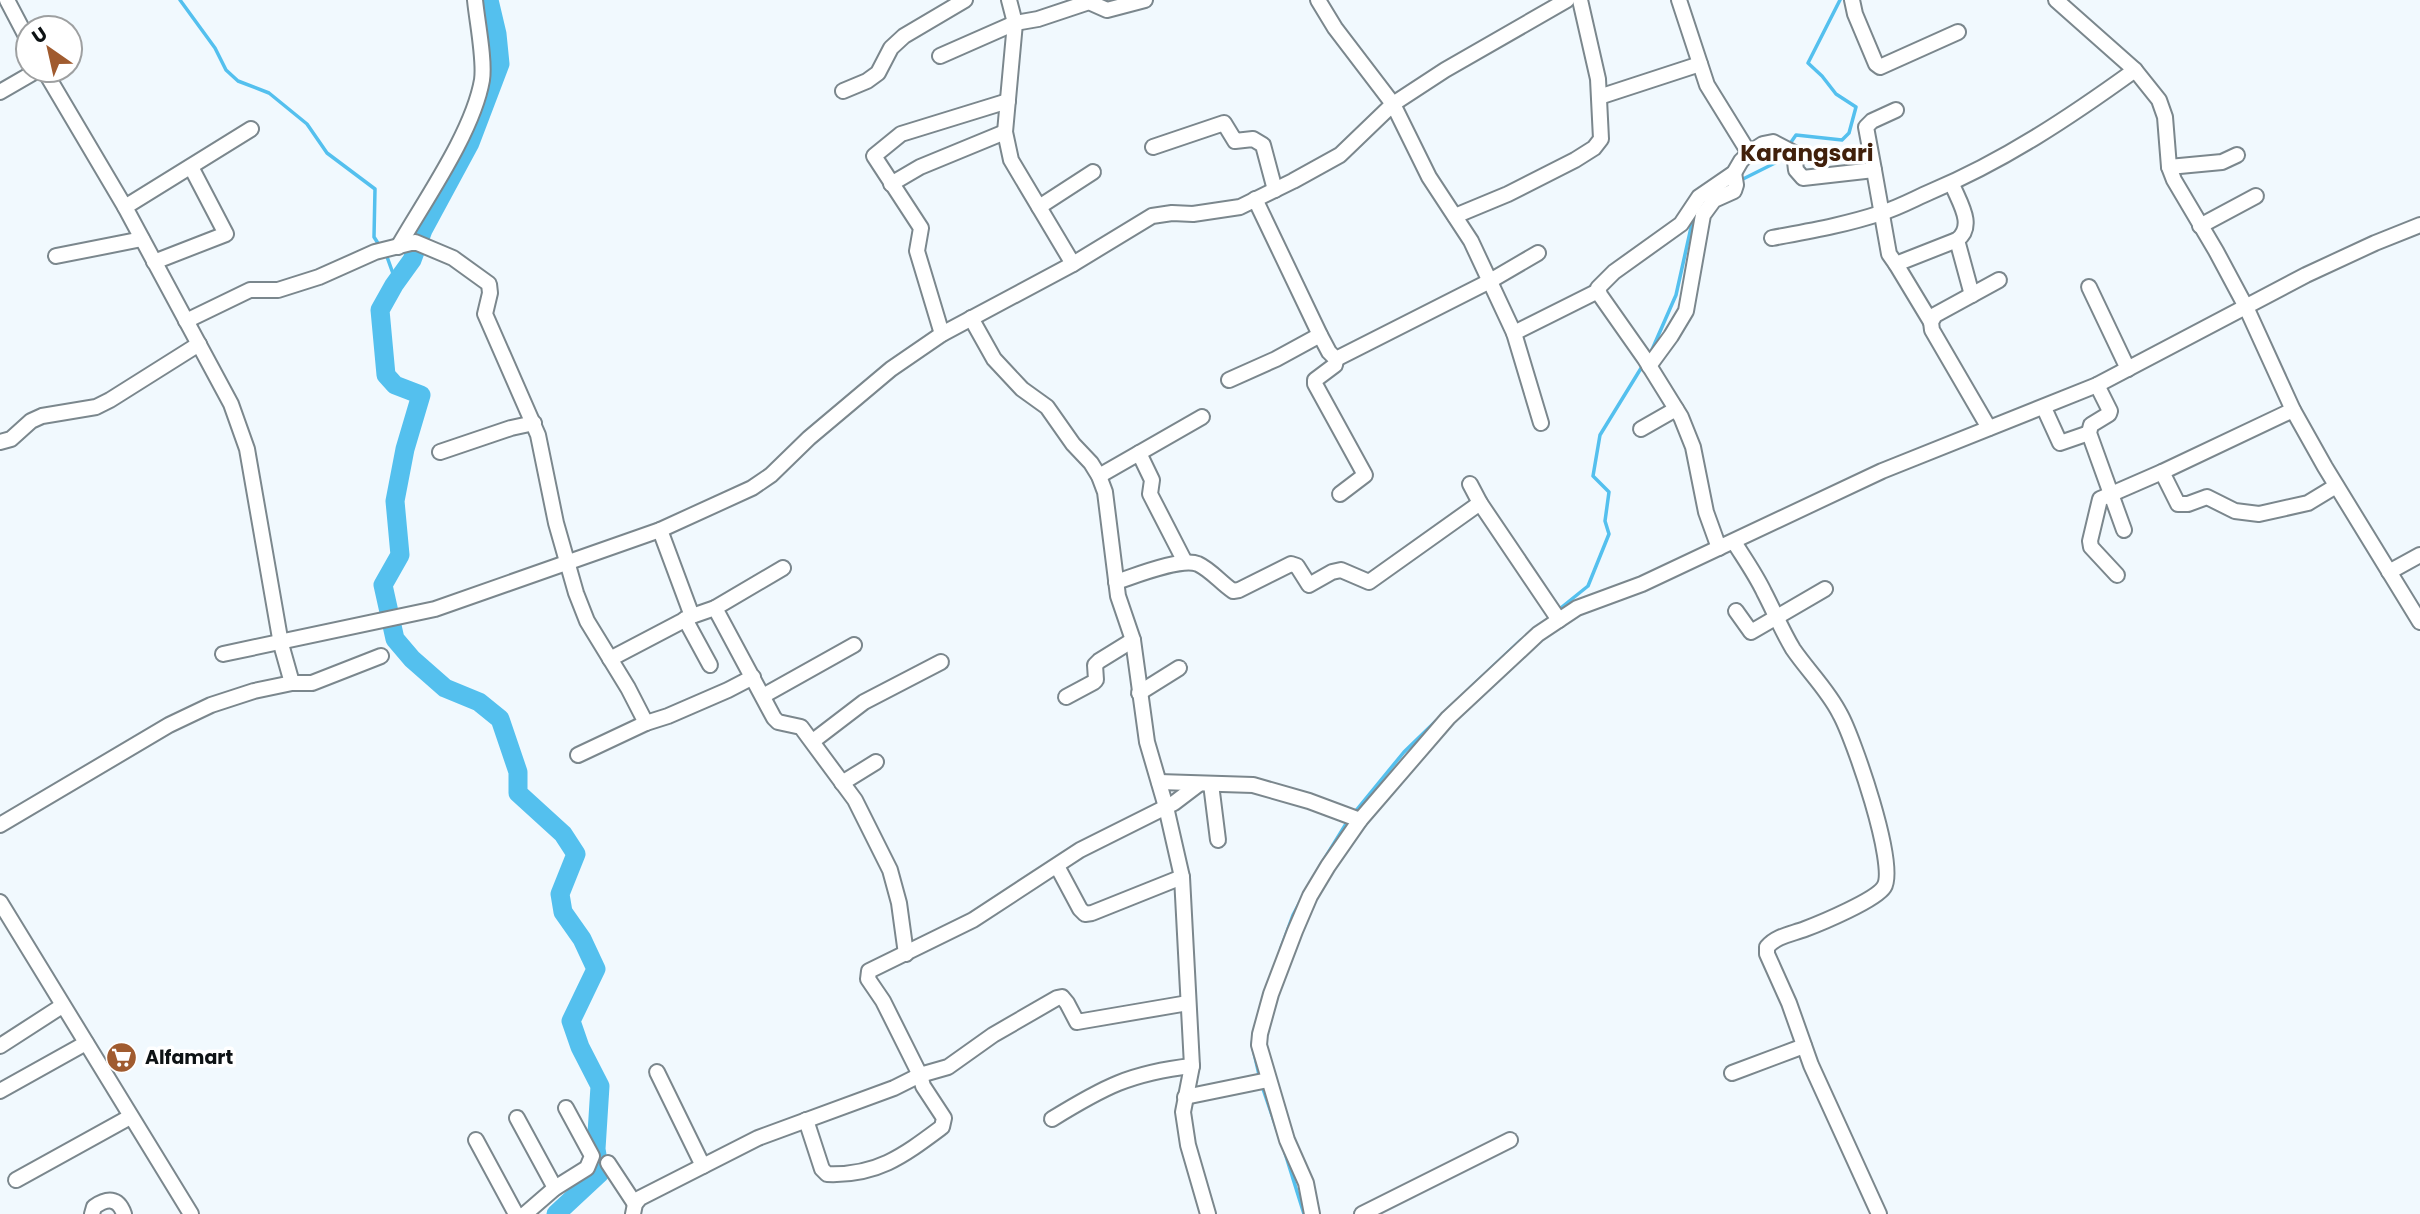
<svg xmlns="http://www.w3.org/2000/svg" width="2420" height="1214" viewBox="0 0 2420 1214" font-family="Poppins,sans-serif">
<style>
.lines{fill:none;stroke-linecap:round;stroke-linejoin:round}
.stream{stroke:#54c0ee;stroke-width:3.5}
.river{stroke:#54c0ee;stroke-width:19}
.minor-casing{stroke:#7b878d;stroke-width:18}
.minor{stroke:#fff;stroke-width:14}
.labels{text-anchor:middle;stroke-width:7;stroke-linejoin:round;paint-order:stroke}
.poi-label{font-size:19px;font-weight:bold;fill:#0d1214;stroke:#fff;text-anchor:start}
.quarter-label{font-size:23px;font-weight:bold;fill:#41200b;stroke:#fff}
</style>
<rect width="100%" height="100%" fill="#f1f9fe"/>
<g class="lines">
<!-- stream -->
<g class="stream">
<path d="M180,0l35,48 11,22 12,11 31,12 38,31 20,29 48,36 -1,48 7,11"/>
<path d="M1789,145l7,-10 46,5 7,-7 7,-26 -20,-13 -14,-18 -14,-13 32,-63"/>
<path d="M1739,181l38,-19 7,-11"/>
<path d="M386,254l10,28"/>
<path d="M1651,352l25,-57 16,-72 5,-8"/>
<path d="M1557,611l31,-25 21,-52 -4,-13 4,-29 -16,-16 7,-41 43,-70"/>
<path d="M1468,690l53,-50"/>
<path d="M1354,813l50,-61 33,-32"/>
<path d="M1320,866l29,-47"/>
<path d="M1281,948l12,-33 8,-15"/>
<path d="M1253,1039l-1,5 8,35"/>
<path d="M1262,1086l17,50"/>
<path d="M1285,1153l19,61"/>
</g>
<!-- river -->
<path class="river" d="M489,0l8,34 3,30 -30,79 -47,87 -11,30 -18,25 -14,25 6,65 9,10 26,10 -16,54 -10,52 5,54 -17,30 12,54 17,20 33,29 34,14 21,17 18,53v21l45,41 13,20 -16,40 3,18 19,27 14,30 -25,52 9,26 20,39 -4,63 4,24 -44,41"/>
<defs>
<g id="minor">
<path d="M7,0l21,40"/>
<path d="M1009,0l6,23 -10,109 6,28 62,104"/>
<path d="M1318,0l17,28 58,76 36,73 42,64 43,92 27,90"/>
<path d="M1679,0l28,85 42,68"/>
<path d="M1852,0l3,14 21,50 4,3 78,-35"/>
<path d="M2056,0l79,70 24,30 6,17 4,50 5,13 42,71 30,56 47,103 32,57 95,155"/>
<path d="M940,56l75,-33 23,-4 51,-17 18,8 38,-10"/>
<path d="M44,70l81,137 106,197 16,45 34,195 11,39"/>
<path d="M843,91l24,-10 11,-8 13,-25 13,-12 61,-36"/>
<path d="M0,92l38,-22"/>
<path d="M1599,97l101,-33"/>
<path d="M1153,147l71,-24 11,18 18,-2 10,6 12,45"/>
<path d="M2169,167l53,-5 15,-7"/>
<path d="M1874,170l15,84 7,10 61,-24c19,-14 2,-38 -5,-56"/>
<path d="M891,184l29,-17 85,-35"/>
<path d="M1255,199l65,136 9,17 7,7 154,-78 48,-28"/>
<path d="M125,207l126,-78"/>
<path d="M1039,207l54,-35"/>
<path d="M1455,216l53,-22 67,-34 19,-12 7,-9 -3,-60 -18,-79"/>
<path d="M2200,226l56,-30"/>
<path d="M1772,238c37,-7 73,-13 109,-25 17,-5 33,-14 49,-21 74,-31 140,-75 205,-122"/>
<path d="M1957,240l15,55"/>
<path d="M398,247c27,-47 75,-115 84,-167 3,-20 -5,-59 -7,-80"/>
<path d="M56,256l86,-17"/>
<path d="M154,262l72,-28 -35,-67"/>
<path d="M1896,264l35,58"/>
<path d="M2089,287l39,82"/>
<path d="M971,318l23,41 28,30 25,18 26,37 18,19 8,13 6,16 13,104 15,44 14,102 19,65 16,70 10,189 -9,46 5,33 20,69"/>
<path d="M186,321l64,-31h28l41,-13 56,-25 40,-10 38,16 36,26 1,9 -5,21 53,121 18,88 20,70 11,28 41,67 18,35"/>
<path d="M1514,333l84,-42"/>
<path d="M942,334l-25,-83 4,-23 -47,-72 27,-22 107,-33"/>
<path d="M1336,359l-1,6 -20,15v4l50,91 -25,19"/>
<path d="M1649,366l22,-30 15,-25 17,-96 11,-15 20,-9 2,-6 -2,-12"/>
<path d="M1229,380l47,-21 44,-24"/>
<path d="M2097,385l13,26 -1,3 -18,11 -2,8 35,97"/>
<path d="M2044,408l16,35 29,-10"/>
<path d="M1989,428l-57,-98 -1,-8 4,-7 64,-35"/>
<path d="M1641,429l35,-20"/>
<path d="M0,442l11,-3 20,-18 11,-5 54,-9 14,-7 89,-56"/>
<path d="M440,452l71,-24 23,-5"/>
<path d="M1139,453l13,27 -2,14 35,68"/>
<path d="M2162,472l16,32h10l19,-7 28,14 24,3 49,-11 28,-17"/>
<path d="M1099,476l103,-59"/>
<path d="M1470,484l10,19 79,117"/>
<path d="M660,530l32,86"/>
<path d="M1734,542c10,16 22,33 30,50 10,19 18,39 29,57 15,22 35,41 47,65 13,23 58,152 44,173 -8,13 -63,36 -79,42 -13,5 -29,7 -38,18v7l22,49 22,62 68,149"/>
<path d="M1719,548l-13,-36 -13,-65 -12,-30 -36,-58 -45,-64 -2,-7 16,-16 67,-48 18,-27 35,-24 7,-12 8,-8 14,-9 10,-2 21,11 2,17 7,8 71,-8 -8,-43 6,-6 24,-11"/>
<path d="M2389,572l31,-17"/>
<path d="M2117,575l-26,-28 -1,-6 10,-42 62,-27 131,-62"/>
<path d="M1116,582c19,-6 65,-25 82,-18 13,6 23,19 35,27l6,-1 52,-26 6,2 12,19 23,-13 9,-2 28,12 111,-79"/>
<path d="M715,608l68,-40"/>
<path d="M1736,611l15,21 74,-43"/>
<path d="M685,619l25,46"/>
<path d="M223,654l212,-45 225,-79 92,-42 19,-13 38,-37 82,-69 51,-35 131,-70 79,-48 20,-3 21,1 47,-7 53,-26 47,-26 53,-51 52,-34 122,-70"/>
<path d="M610,659l82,-43 23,-8 59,110 4,4 23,5 54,73 35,70 9,33 7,51"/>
<path d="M1139,693l40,-25"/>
<path d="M763,696l91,-51"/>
<path d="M1066,697l28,-15 2,-2 -1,-15 4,-4 34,-21"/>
<path d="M813,741l51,-39 77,-40"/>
<path d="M578,755l68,-32 22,-7 60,-26 25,-13"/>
<path d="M1159,782l94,3 56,16 51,19"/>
<path d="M842,783l34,-21"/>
<path d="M1211,784l7,56"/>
<path d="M0,825l169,-100 42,-20 43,-14 38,-8h20l69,-27"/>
<path d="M1057,866l23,43 5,5 7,-1 90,-36"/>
<path d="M0,902l191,312"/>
<path d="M0,1046l62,-40"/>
<path d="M657,1072l46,94"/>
<path d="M1732,1073l72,-27"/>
<path d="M0,1091l86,-48"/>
<path d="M1185,1097l83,-17"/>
<path d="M517,1118l38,70"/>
<path d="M1052,1119c52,-32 78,-46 140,-53"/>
<path d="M806,1120l16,49 5,5c50,2 76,-18 115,-47l2,-9 -21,-32 -3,-11 -37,-74 -15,-22 1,-8 104,-51 107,-70 94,-47 25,-19"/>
<path d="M476,1140l40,74"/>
<path d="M608,1163l27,41"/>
<path d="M16,1180l114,-63"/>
<path d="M92,1214l2,-7c13,-9 24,-10 30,7"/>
<path d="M525,1214l30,-26 32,-20 5,-12 -26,-48"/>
<path d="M633,1214l2,-10 5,-6 118,-60 136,-50 26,-13 28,-8 45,-32 64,-37 5,-1 5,6 10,19 111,-19"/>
<path d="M1312,1214l-6,-31 -19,-43 -28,-95 1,-11 11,-40 24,-63 15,-35 18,-30 32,-46 88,-102 90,-84 39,-26 65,-24 240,-113 215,-86 209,-110 69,-32 45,-18"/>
<path d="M1362,1214l148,-74"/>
</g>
</defs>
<!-- minor casing -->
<use href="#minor" class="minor-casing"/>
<!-- minor -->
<use href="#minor" class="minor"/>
</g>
<!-- icons -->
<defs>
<symbol id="supermarket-disc" viewBox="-11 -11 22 22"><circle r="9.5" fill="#a05b2f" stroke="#fff"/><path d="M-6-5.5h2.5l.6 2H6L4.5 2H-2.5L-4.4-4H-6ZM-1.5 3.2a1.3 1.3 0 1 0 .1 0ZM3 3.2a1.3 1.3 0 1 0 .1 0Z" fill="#fff"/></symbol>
</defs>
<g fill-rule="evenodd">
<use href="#supermarket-disc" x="104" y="1040" width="35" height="35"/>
</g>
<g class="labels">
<!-- poi labels -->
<g class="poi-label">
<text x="145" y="1064">Alfamart</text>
</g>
<!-- quarter labels -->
<g class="quarter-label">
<text x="1807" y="161">Karangsari</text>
</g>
</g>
<!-- north arrow -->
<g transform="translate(49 49) rotate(326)"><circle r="33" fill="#ffffff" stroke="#9ea0a1" stroke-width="2"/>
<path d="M0-5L12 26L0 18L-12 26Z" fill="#a05b2f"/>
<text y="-10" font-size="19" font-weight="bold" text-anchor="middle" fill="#0d1214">U</text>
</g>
</svg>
